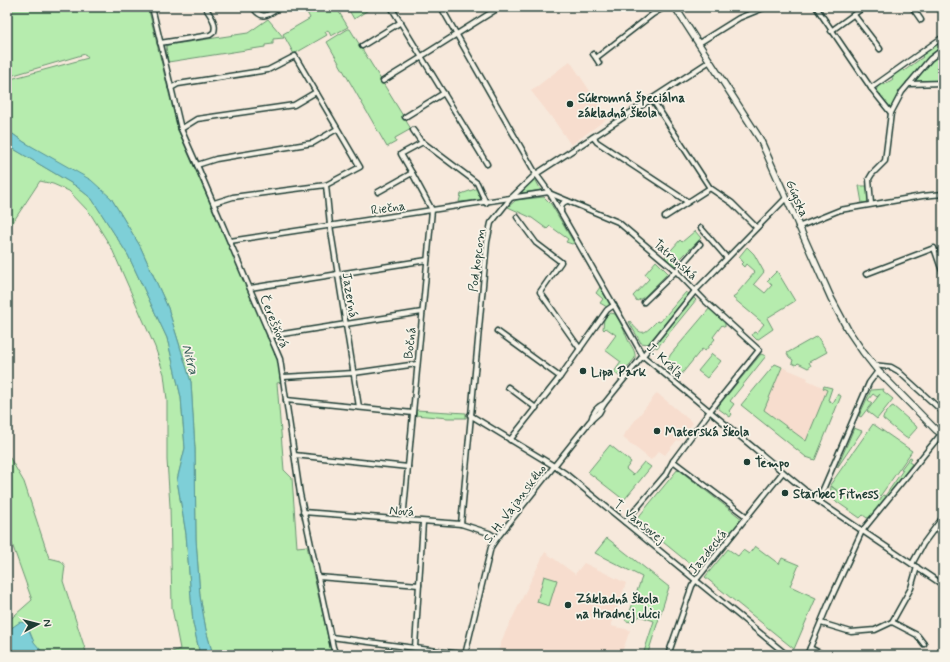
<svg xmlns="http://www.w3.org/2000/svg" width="950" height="662" viewBox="0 0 950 662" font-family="Mynerve,sans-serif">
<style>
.built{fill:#f7ddce}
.green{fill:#b6ecae;stroke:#6a9471}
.water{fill:#7ecfd7;stroke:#589596}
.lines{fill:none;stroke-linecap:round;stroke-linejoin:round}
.street-casing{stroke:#1f3d34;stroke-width:7}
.secondary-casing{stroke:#1f3d34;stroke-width:8}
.street{stroke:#f7f3e8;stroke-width:4}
.secondary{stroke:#f7f3e8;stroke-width:5.5}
.poi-dot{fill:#1f3d34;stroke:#f7f3e8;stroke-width:1.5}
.labels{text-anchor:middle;stroke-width:3.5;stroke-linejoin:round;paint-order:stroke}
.poi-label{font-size:13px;font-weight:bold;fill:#1f3d34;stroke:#f7f3e8;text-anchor:start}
.street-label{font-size:13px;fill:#1f3d34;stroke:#f7f3e8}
.water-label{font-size:14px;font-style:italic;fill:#325a55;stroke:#f7f3e8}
</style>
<rect width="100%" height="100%" fill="#f7e9dc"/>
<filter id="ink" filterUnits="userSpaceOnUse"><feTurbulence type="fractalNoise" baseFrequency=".025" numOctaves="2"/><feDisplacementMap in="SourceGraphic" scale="8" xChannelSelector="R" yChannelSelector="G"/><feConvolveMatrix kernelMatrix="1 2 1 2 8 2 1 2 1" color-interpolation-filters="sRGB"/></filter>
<g filter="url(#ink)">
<!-- built -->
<g class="built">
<path d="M570,61l38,57 -37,27 -18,-26 -22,-28z"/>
<path d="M782,367l26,11 -1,2 20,9 -20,52 -43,-31z"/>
<path d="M657,393l36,30 -14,18 -2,-1 -12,15 -6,-4 -8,9 -29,-23z"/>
<path d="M545,552l30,22 9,-11 42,20 -15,43 19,4 -9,25h-114l-10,-1 7,-19z"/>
</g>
<!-- green -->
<g class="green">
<path d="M7,7h141l30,123 96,219 5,15 3,18 -5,1 7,87 8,8 5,69 10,-1 25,109h-119l-7,-25 -6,-34 -4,-57 -1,-90 -4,-67 -23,-74 -28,-62 -29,-48 -87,-56 -17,-12v-50l81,-22 -3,-4 -78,23z"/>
<path d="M304,7h32l12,20 -17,9 -3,-6 -3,2 2,3 -33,19 -11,-20 26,-15 1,-1z"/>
<path d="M347,7h26l-19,12z"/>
<path d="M268,19l16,19 -11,1v5l-8,1v2l-97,15 -2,-16 2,-1 80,-12z"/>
<path d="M348,29h2l61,100 -16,9 1,4 -9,5 -60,-105z"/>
<path d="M943,42v6l-35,35 -8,7 -8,16 -2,1 -13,-16v-4l5,-4 2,2 9,-6 -2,-3 11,-7 2,2 19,-14 -2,-2 15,-12 2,2z"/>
<path d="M943,51v29l-29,2 17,-20z"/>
<path d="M7,145l69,41 16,13 36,56 39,83 14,59 4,51 -8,32 9,54 7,89 7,32h-36l16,-6 -8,-41 -2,-102 -3,-46v-60l-3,-26 -9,-27 -43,-98 -22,-36 -21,-22 -16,-7 -13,-3 -29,44h-4z"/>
<path d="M535,179l6,11 -19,3v-3z"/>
<path d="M859,186h8l2,15 -2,2h-5z"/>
<path d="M478,188l4,12 -23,2 2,-8z"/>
<path d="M544,197l7,7 23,39 -2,1 -6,-2 2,-3 -18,-13 -3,3 -15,-11 -24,-11 8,-7z"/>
<path d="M695,231l6,7 -21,21 2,3 -7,6 -10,-11 15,-17 2,2z"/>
<path d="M747,247l7,7 10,18 -10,12 11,9 7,-8 -5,-4 10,-10 18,30 -28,17 6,11 -16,11 -5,-5 2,-3 3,1 7,-9 -31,-26 22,-26 -9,-8 -2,3 -3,-3 2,-2 -4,-5z"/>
<path d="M656,261l12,12 -24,24 -7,4 -4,-5 16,-17 -4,-5z"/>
<path d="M600,287l10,18 -3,2 -7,-4 3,-4 -7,-6z"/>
<path d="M686,292l3,2 -41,50 -7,-1 -12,-21 1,-1c12,17 14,13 27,0l3,1z"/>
<path d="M693,297l3,3 -39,48 -3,-2z"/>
<path d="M710,308l15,13v6l-3,-2 -9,12 2,2 -10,12 -3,-2 -22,27 -12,-10 -1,-5 4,-7z"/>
<path d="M611,313l4,1c6,9 9,16 13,26 3,6 8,11 7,18l-15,19 -6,-5 7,-10 -16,-12 11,-15 -10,-7 -2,2 -1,-1 1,-11z"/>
<path d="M817,336l10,16 -18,10 2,4 -3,2 -10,-5 -2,2 -4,-2 1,-3 -4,-3 -2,-4z"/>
<path d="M712,354l9,7 -14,17 -9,-7z"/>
<path d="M761,354l5,2 -36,45 4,3 -5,7 3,3 -2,3 -11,-8v-4z"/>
<path d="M775,364l7,3 -18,43 42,31 21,-51 -4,-2 1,-2 8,2 -4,12 5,3 5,-9 3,2 -26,64 -9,-3 -65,-52z"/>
<path d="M884,389l-1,2 10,8 -16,20 -10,-8 13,-17 -3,3 -4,-3 -5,6 4,3 -11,14 -2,-1 12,-26z"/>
<path d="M893,406l23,20 1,2 -9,10h-2l-23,-19v-2l8,-10z"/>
<path d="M416,410l50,3v5h-18l-33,-3z"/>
<path d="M873,424l39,27 -34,48 2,1 3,-5 2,1 18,-26 -2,-1 9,-12 2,1 -3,4 3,2 -40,53 -5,1 -4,-3 -3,3 -30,-21 1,-11 8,6 -9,-7z"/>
<path d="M854,428l8,3 -25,37z"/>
<path d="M610,445l21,17 -5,7 7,6 11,-13 7,5 -27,33 -36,-28z"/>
<path d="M7,453l17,29 25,76 12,3 4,5 -2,15 24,74h-80v-33l25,-22 -25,-70z"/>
<path d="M678,469l64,50 -8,11 -9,4 -29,35 -60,-49z"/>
<path d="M607,538l62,49 -21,66 -4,-1 10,-31 -14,-5 -8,6 -6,-1 -2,-5 4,1 14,-40 -47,-24z"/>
<path d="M755,546l24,18 3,-6 17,7 -9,21 26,12 -22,51 -89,-72 23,-28 10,7 5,-6 6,4z"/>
<path d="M544,576l13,4 -8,26 -12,-4z"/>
</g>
<!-- water -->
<g class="water">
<path d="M7,130l17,12 67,38 20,18 29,48 28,62 23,74 4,67 1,90 4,57 6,34 7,25h-13l-7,-32 -7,-89 -9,-54 8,-32 -4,-51 -14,-59 -39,-83 -36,-56 -16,-13 -69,-41z"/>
<path d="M20,622l6,1 8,19 11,13h-38v-24z"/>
</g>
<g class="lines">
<defs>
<g id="street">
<path d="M152,7l29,122 16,36 83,194 20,135 33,153 3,8"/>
<path d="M253,7c9,15 16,7 27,0"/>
<path d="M391,7l96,157"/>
<path d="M441,7l95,167 13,18 94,164 175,145 125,84"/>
<path d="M816,7l55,81 20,25"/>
<path d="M912,7l9,13"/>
<path d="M854,15l26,34"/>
<path d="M831,31l33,-24"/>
<path d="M160,43l50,-8 4,-3c3,-9 -4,-17 -9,-25"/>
<path d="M699,43l40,-25 27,-11"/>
<path d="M362,46l39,-24"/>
<path d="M593,54l3,4 3,5"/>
<path d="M422,56l78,-49"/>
<path d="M596,58l57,-44 12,-7"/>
<path d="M383,81l39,-24"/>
<path d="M909,84l34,-1"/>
<path d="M171,88l7,-4 90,-14 27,-14 65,111 -34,18 -93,12 -19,6"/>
<path d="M871,88l72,-51"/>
<path d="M652,99l58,89 22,15 24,24"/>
<path d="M405,117l39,-24"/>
<path d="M181,129l16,-10 97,-14 22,-13"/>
<path d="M413,130l7,10 57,43 9,20"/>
<path d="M593,137l4,5 91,60"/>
<path d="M197,165l19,-6 97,-16 24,-14"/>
<path d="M412,173l-11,-19 22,-12"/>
<path d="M326,185l4,40 29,182"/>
<path d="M378,192l34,-19 20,37 -29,310"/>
<path d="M549,193l69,29 58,49 29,30 54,49 -49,61 -37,50 -7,13 -41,48"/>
<path d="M871,204l-2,-25 3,-5 13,-13 6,-48 11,-21 28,-33 13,-10"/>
<path d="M561,212c0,-6 0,-9 6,-11"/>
<path d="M517,217l19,26 25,19 -21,30 40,57"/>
<path d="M665,217l45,-29"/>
<path d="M798,227l42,-17 82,-14 21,-2"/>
<path d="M701,228l26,30"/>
<path d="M230,241l319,-49"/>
<path d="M866,274l68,-26 9,26"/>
<path d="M250,288l177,-28"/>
<path d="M644,302l32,-31 24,-27"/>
<path d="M497,331l63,46"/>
<path d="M270,336l152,-24"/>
<path d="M873,365l18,2 7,4 45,41"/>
<path d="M283,377l71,-4 63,-9"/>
<path d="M508,387l28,21"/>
<path d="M286,400l127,13"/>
<path d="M470,415l84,51 12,8 221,181"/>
<path d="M591,421c1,-7 6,-15 13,-17"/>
<path d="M510,440l50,-63 47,-67 7,-5"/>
<path d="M294,455l114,12"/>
<path d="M673,461l74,56"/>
<path d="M818,501l51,-118 9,-12"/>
<path d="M303,512l158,12 28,9 8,5"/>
<path d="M461,524l26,-282 4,-19 19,-24 26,-25 174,-113"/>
<path d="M912,564l11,-20 20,-27"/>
<path d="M318,577l101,8"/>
<path d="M892,622l25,13 7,9"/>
<path d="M821,623l30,9 24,-2 17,-8 19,-34 6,-21"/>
<path d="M331,637l137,18"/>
<path d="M415,647l8,-125"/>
<path d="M810,648l14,7"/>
<path d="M465,655l26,-108 6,-9 93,-117 9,-8 5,-9 91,-113 91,-93"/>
<path d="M668,655l24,-69 4,-6 87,-108"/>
<path d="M807,655l21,-50 34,-74 79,-97"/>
</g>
<path id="secondary" d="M675,7l85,132 71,159 17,32 15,22 15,19 58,59 7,5"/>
</defs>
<!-- street casing -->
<use href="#street" class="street-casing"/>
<!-- secondary casing -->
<use href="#secondary" class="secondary-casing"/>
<!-- street -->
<use href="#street" class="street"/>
<!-- secondary -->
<use href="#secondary" class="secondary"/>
</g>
</g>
<!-- markers -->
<g class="poi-dot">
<circle cx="570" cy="104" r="4"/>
<circle cx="583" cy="371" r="4"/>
<circle cx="657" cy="431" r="4"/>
<circle cx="747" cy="462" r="4"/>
<circle cx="785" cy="493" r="4"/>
<circle cx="568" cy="605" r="4"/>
</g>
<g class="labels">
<!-- poi labels -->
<g class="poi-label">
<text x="578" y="102">Súkromná špeciálna<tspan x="578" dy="15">základná škola</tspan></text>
<text x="591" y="376">Lipa Park</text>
<text x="665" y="436">Materská škola</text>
<text x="755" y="467">Tempo</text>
<text x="793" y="498">Starbec Fitness</text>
<text x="576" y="603">Základná škola<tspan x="576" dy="15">na Hradnej ulici</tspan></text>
</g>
<!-- street labels -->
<g class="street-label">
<text transform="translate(798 198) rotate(67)" y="5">Gúgska</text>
<text transform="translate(388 207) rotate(-8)" y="5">Riečna</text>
<text transform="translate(676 259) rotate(42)" y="5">Tatranská</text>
<text transform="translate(476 260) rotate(-83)" y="5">Pod kopcom</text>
<text transform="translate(351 295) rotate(81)" y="5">Jazerná</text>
<text transform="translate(275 321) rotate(67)" y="5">Čerešňová</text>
<text transform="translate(409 343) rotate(-84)" y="5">Bočná</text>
<text transform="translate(666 360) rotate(43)" y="5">J. Kráľa</text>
<text transform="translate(514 503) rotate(-53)" y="5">S. H. Vajanského</text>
<text transform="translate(402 510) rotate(5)" y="5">Nová</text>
<text transform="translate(640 521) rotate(39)" y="5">T. Vansovej</text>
<text transform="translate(707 551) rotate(-51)" y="5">Jazdecká</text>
</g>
<!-- water labels -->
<g class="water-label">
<text transform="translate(191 359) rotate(75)" y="5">Nitra</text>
</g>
</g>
<!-- margin -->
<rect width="950" height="662" fill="none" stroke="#f7f3e8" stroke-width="24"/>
<rect x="12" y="12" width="926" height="638" fill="none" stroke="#1f3d34" stroke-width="1.5" filter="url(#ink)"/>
<!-- north arrow -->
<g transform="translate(38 624) rotate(83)" stroke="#f7f3e8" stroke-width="3" paint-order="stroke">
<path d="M0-3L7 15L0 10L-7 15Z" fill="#1f3d34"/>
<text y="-6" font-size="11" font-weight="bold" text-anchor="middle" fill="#1f3d34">N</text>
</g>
</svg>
